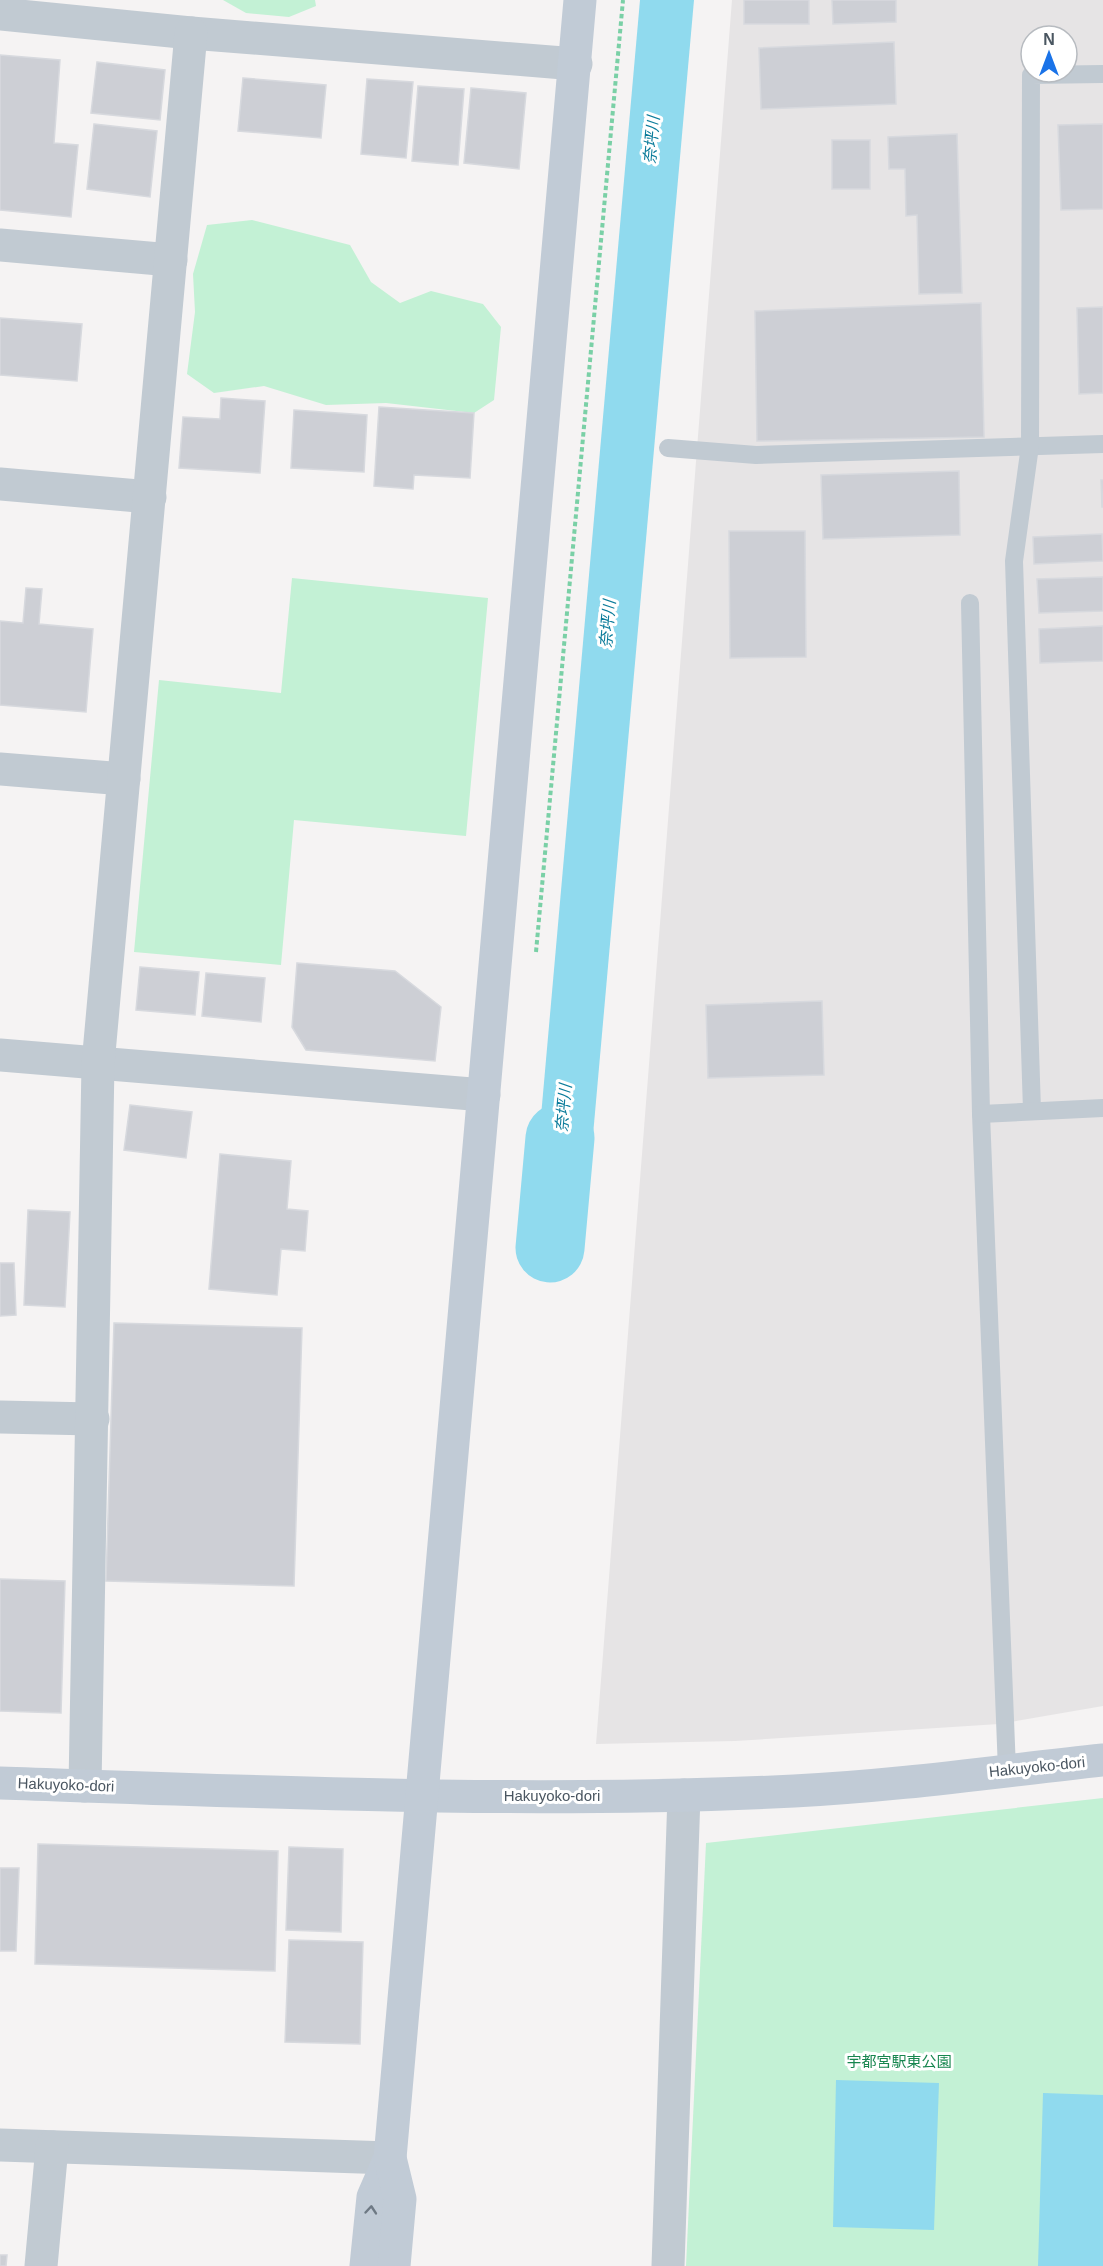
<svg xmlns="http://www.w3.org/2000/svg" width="1103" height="2266" viewBox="0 0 1103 2266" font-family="Helvetica,'Noto Sans JP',sans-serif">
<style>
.education{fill:#e6e4e5;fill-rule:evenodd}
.green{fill:#c3f1d5}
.water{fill:#90daee}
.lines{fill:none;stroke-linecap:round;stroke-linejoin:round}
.river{stroke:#90daee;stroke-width:69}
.building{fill:#cdcfd5;stroke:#d7d9de;stroke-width:1.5}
.path{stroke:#7ad0a6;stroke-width:4;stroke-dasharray:4.5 3;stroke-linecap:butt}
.lane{stroke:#c1cad2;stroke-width:18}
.street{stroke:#c1cad2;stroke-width:33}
.secondary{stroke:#c1cbd6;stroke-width:33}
.oneway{stroke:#6e7984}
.labels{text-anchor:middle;stroke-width:6;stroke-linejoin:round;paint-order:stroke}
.street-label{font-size:15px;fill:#4a5661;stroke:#fff}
.park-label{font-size:15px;fill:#17864f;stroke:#fff}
.water-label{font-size:16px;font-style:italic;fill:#0c7c9b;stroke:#fff}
</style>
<rect width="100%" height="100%" fill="#f5f3f3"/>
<!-- education -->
<path class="education" d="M732,0h371v1706l-104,18 -264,17 -139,3zM1031,36h36v36h-36z"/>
<!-- green -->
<g class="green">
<path d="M223,0h92l1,6 -27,11 -43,-4z"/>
<path d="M252,220l98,25 21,37 29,21 31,-12 52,13 18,23 -7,73 -20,13 -88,-10 -60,2 -62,-19 -50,7 -27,-19 8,-62 -2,-38 14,-49z"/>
<path d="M292,578l196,20 -22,238 -172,-16 -13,145 -147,-13 25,-272 122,13z"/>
<path d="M1103,1798v468h-417l20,-423z"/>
</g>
<!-- water -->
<g class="water">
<path d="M640,0h54l-105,1180 -17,56 -36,-5 2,-81z"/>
<path d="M836,2080l103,3 -5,147 -101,-3z"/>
<path d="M1043,2093l60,2v171h-65z"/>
</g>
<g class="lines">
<!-- river -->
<path class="river" d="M550,1248l10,-110"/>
</g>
<!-- building -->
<g class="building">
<rect x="744" y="0" width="65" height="24"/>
<path d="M832,0h64v22l-63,2z"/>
<path d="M894,42l2,62 -135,5 -2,-61z"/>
<path d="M0,55l60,5 -6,83 24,2 -7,72 -71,-7z"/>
<path d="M97,62l68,8 -5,50 -69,-7z"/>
<path d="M243,78l83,7 -5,53 -83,-7z"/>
<path d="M367,79l46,3 -7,76 -45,-4z"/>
<path d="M418,86l46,3 -6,76 -46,-4z"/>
<path d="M471,88l55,5 -7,76 -55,-6z"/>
<path d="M94,124l63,7 -7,66 -63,-8z"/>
<path d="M1103,124v85l-42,1 -3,-85z"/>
<path d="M957,134l5,159 -43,1 -2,-79 -11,1 -1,-47h-16l-1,-32z"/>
<rect x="832" y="140" width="38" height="49"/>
<path d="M981,303l3,134 -227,4 -2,-130z"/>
<path d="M1103,307v86l-24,1 -2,-86z"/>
<path d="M0,318l82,6 -5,57 -77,-6z"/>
<path d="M221,398l44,3 -5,72 -81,-5 4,-51 37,2z"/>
<path d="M379,407l95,6 -4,65 -56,-3 -1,14 -39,-3z"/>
<path d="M294,410l73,5 -3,57 -73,-4z"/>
<path d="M959,471l1,64 -137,4 -2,-64z"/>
<path d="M1101,480h2v27h-1z"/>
<path d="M729,531h76l1,126 -76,1z"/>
<path d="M1102,534l1,27 -69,3 -1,-27z"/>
<path d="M1103,577v34l-64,2 -2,-34z"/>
<path d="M26,588l16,1 -3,35 54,5 -7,83 -86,-7v-84l23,2z"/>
<path d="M1103,626v35l-63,2 -1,-34z"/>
<path d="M297,963l98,8 46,36 -6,54 -129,-11 -14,-23z"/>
<path d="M140,967l59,5 -4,43 -59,-5z"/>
<path d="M206,973l59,5 -4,44 -59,-6z"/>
<path d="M822,1001l2,74 -116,3 -2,-73z"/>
<path d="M130,1105l62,7 -6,46 -62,-8z"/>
<path d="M220,1154l71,7 -4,48 21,2 -3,40 -24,-2 -4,46 -68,-6z"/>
<path d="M28,1210l42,2 -5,95 -41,-2z"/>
<path d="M0,1263h14l2,52 -16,1z"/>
<path d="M114,1323l188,5 -8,258 -188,-5z"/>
<path d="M0,1579l65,2 -4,132 -61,-2z"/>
<path d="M38,1844l240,7 -3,120 -240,-7z"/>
<path d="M289,1847l54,2 -2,83 -55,-2z"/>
<path d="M0,1868h19l-3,83h-16z"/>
<path d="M289,1940l74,2 -3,102 -75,-2z"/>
<path d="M0,2255h7l-1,11h-6z"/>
</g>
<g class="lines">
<!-- path -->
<path class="path" d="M536,952l87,-952"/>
<!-- lane -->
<g class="lane">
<path d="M668,448l88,7 347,-11"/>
<path d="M970,603l11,511 26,656"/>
<path d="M1032,1110l-18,-549 16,-115 1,-371 72,-1"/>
<path d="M981,1114l122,-6"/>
</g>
<!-- street -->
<g class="street">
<path d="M0,14l191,19 385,31"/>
<path d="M0,245l171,15"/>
<path d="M0,484l150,13"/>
<path d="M0,769l124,10"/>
<path d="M0,1055l484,40"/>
<path d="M0,1417l93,2"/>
<path d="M85,1786l13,-722 93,-1031"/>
<path d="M0,2145l390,13"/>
<path d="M41,2266l11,-119"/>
<path d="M668,2266l16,-471"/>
</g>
<!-- secondary -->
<g class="secondary">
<path d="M0,1783c264,9 529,21 794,8 103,-5 206,-20 309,-31"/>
<path d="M366,2266l7,-69 17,-39"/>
<path d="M394,2266l6,-67 -10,-41 190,-2158"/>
</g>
</g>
<!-- one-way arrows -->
<defs><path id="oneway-chevron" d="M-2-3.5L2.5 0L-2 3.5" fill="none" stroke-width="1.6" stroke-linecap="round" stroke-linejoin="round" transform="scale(1.5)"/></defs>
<use class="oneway" href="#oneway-chevron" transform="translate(371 2210) rotate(-85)"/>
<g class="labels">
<!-- street labels -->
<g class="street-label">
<text transform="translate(1037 1767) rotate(-6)" y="5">Hakuyoko-dori</text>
<text transform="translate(66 1785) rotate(2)" y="5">Hakuyoko-dori</text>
<text x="552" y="1801">Hakuyoko-dori</text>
</g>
<!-- park labels -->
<g class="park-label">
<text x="899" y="2067">宇都宮駅東公園</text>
</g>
<!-- water labels -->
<g class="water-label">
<text transform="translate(651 140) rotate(-85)" y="6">奈坪川</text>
<text transform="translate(607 624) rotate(-85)" y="6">奈坪川</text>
<text transform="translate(563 1108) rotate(-85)" y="6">奈坪川</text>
</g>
</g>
<!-- north arrow -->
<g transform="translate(1049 54)"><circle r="28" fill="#ffffff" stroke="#b7bbc0" stroke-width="1.5"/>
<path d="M0-4.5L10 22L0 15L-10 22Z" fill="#1a73e8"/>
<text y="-9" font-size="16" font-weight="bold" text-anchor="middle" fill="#4a5661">N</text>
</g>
</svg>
